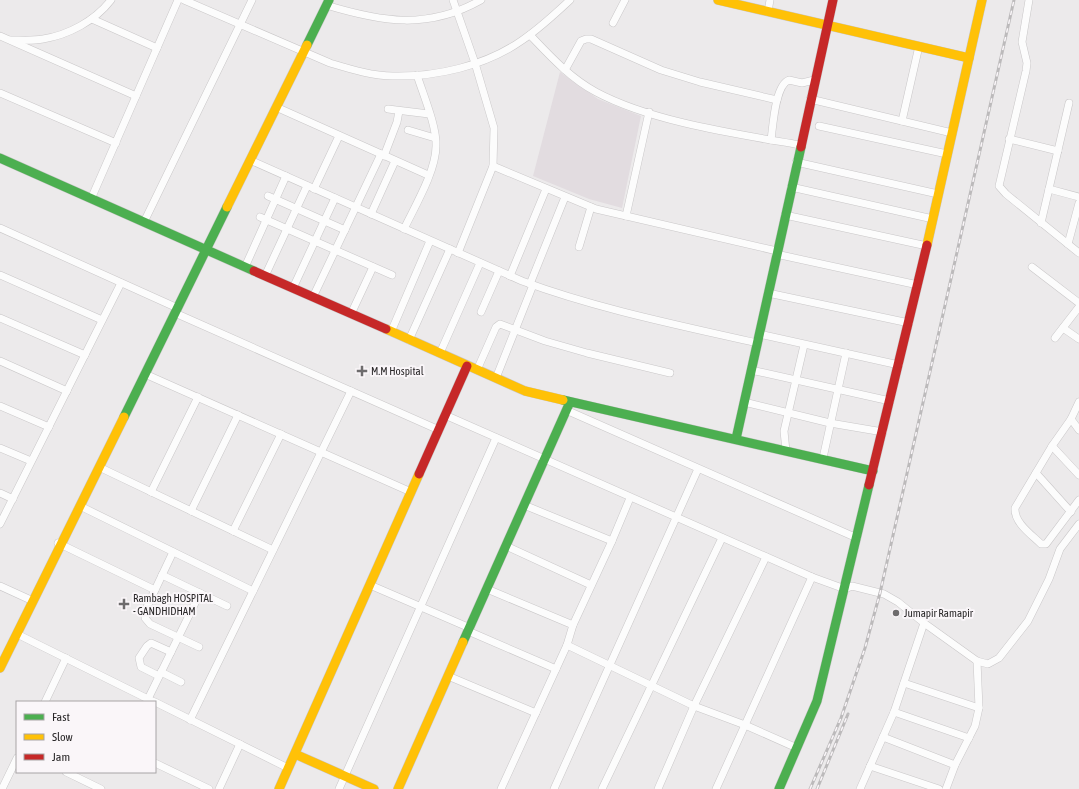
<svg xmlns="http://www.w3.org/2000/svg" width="1079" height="789" viewBox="0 0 1079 789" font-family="'Asap Condensed',sans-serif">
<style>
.built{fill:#e2dce0}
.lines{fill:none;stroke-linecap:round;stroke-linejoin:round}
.street-casing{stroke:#c9c7c8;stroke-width:8}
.fast-casing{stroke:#c9c7c8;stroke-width:10}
.slow-casing{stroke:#c9c7c8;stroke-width:10}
.jam-casing{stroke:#c9c7c8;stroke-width:10}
.street{stroke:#fcfcfc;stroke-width:7}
.fast{stroke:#4caf50;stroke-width:9}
.slow{stroke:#ffc107;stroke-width:9}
.jam{stroke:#c62828;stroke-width:9}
.rail-casing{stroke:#bcbabb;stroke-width:3}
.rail{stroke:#faf6f9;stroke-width:1.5;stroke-dasharray:4.5;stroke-linecap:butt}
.poi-dot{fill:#6e6c6d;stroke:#faf6f9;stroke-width:1.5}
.labels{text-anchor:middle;stroke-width:4;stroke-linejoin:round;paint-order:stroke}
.poi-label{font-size:11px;fill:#2a2829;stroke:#faf6f9;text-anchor:start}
</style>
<rect width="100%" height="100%" fill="#eceaeb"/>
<!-- built -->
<path class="built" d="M560,72l38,27 43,17 -19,92 -33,-9 -56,-23z"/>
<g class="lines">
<defs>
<g id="street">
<path d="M184,0l146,63c20,6 42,13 63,13 43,1 92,-10 128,-35 18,-12 33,-26 49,-41"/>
<path d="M453,0l22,63 19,65 -1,38 -35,87"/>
<path d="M1029,0l-7,42 5,21 -1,8 -27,115 7,8 73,59"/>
<path d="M326,5c56,17 102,25 155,-5"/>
<path d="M768,12l2,-12"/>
<path d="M92,19l65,29"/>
<path d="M613,23l12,-23"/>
<path d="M530,35c20,21 40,43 66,57 56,30 141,42 204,53"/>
<path d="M0,36l136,60"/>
<path d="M11,40c10,0 22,1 32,-1 25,-4 52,-18 68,-39"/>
<path d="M565,70l16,-29 5,-2h5l70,31 39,12 77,18"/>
<path d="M0,93l116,50"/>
<path d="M810,99l142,34"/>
<path d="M276,107l152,68"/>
<path d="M388,109l41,5"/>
<path d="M902,121l17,-75"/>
<path d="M819,126l128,28"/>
<path d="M408,130l27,8"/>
<path d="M1009,139l49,12"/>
<path d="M771,140c2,-14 4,-55 18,-60l13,3 12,-3"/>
<path d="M384,156l13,-34 2,-11"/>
<path d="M250,160l272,121c76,28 156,44 235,62"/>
<path d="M796,162l142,32"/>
<path d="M493,166l103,43 181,42"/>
<path d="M791,187l142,32"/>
<path d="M314,189l25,-53"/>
<path d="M1049,189l30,8"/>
<path d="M268,196l77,34"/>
<path d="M91,199l87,-199"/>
<path d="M371,214l24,-53"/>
<path d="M785,215l142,31"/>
<path d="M626,216l23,-104"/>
<path d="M260,217l132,58"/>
<path d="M144,222l108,-222"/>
<path d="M1041,223l28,-120"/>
<path d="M0,228l173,78"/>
<path d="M404,229c11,-23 32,-58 32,-83 1,-19 -13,-52 -19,-71"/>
<path d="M1068,244l11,-41"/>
<path d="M579,247l12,-40"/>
<path d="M776,254l142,31"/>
<path d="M245,267l41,-91"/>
<path d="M1032,267l47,36"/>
<path d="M0,275l102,45"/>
<path d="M265,276l42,-90"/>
<path d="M510,276l36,-87"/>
<path d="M530,284l35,-87"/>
<path d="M293,288l42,-90"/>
<path d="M768,293l141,30"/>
<path d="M313,297l68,-143"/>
<path d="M481,312l18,-41"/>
<path d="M175,313l264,117"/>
<path d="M351,314l22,-47"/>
<path d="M0,318l85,37"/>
<path d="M1063,328l16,11"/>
<path d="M391,332l39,-91"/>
<path d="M759,334l140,31"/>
<path d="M1055,338l24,-31"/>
<path d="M409,340l41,-91"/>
<path d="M440,353l40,-90"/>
<path d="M0,361l67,30"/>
<path d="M477,370l19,-43 4,-3 45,17 42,12 83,20"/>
<path d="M751,370l139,31"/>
<path d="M145,374l266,118"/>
<path d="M496,378l37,-93"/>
<path d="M744,402l86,21 53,9"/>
<path d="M1079,402l-8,17 8,11"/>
<path d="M0,406l49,21"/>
<path d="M566,410l291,128"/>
<path d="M445,415l367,162 33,12 7,-3 32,8 14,8 26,21 53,38 11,3 11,-6 29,-37 21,-42 11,-30 19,-25"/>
<path d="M1071,419l-19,27 -37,62c-1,15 17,27 26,36h5l33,-44"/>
<path d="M1052,446l27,29"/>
<path d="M0,448l31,13"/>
<path d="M786,451l-2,-20 20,-86"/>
<path d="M823,458l23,-105"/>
<path d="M99,467l174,83"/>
<path d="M1036,473l35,39"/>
<path d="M151,492l47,-95"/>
<path d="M0,493l13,6"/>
<path d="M524,505l88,36"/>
<path d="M80,506l173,85"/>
<path d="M191,511l47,-96"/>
<path d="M0,524l121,-241"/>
<path d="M233,531l48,-97"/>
<path d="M58,543l97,47"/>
<path d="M506,546l85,39"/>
<path d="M173,552l-28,59v7l5,6 49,23"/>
<path d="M162,575l65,31"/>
<path d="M370,585l100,43"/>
<path d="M0,586l33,15"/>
<path d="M487,589l86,36"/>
<path d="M468,631l88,38"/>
<path d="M17,634l137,68"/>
<path d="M567,645l127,61 51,19 52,23"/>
<path d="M161,672l20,10"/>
<path d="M159,676l-18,-9 -2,-9 8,-12 4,-3 20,9"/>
<path d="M448,676l88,37"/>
<path d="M904,683l75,25"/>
<path d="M148,699l52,-106"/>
<path d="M45,702l21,-44"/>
<path d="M155,702l133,66"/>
<path d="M894,712l75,26"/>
<path d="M190,720l161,-329"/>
<path d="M883,737l72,28"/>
<path d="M155,763l54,26"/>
<path d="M870,766l69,23"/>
<path d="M66,772l35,17"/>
<path d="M2,789l15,-31"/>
<path d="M219,789l21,-45"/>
<path d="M339,789l157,-351"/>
<path d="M501,789l66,-144 6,-20 39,-84 18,-43"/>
<path d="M554,789l144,-320"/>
<path d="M602,789l120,-251"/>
<path d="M658,789l36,-83 72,-149"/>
<path d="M716,789l96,-212"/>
<path d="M860,789l34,-77 30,-89"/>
<path d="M946,789l9,-24 20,-39 4,-18 -2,-47"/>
</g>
<g id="fast">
<path d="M307,45l22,-45"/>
<path d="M0,158l254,113"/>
<path d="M563,400l310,71"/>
<path d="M124,417l103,-210"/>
<path d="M736,439l65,-292"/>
<path d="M463,642l107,-240"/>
<path d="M779,789l38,-88 52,-216"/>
</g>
<g id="slow">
<path d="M718,0l251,58"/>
<path d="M227,207l80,-162"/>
<path d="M927,245l55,-245"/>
<path d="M386,329l139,62 38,9"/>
<path d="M0,668l124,-251"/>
<path d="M295,754l79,35"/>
<path d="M279,789l140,-315"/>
<path d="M398,789l65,-147"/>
</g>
<g id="jam">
<path d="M801,147l32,-147"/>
<path d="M254,271l132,58"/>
<path d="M419,474l48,-108"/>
<path d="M869,485l58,-240"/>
</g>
</defs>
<!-- street casing -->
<use href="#street" class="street-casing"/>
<!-- fast casing -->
<use href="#fast" class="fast-casing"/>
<!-- slow casing -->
<use href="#slow" class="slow-casing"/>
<!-- jam casing -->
<use href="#jam" class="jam-casing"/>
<!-- street -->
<use href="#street" class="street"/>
<!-- fast -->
<use href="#fast" class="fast"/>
<!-- slow -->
<use href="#slow" class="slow"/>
<!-- jam -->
<use href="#jam" class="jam"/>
<defs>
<g id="rail">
<path d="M810,789l31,-71 24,-70 15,-55 134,-593"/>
<path d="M817,789l31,-75"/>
</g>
</defs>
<!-- rail casing -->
<use href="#rail" class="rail-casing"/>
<!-- rail -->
<use href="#rail" class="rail"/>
</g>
<!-- markers -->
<g class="poi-dot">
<path d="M360 365h4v4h4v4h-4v4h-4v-4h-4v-4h4z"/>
<path d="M122 598h4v4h4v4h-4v4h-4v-4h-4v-4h4z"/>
<circle cx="896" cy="613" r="4"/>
</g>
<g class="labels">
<!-- poi labels -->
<g class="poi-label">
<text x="371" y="375">M.M Hospital</text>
<text x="133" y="602">Rambagh HOSPITAL<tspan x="133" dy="13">- GANDHIDHAM</tspan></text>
<text x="904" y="617">Jumapir Ramapir</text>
</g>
</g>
<!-- legend -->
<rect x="16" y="701" width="140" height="72" fill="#faf6f9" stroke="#a7a4a6"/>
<rect x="24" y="714" width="20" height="6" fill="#4caf50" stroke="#a7a4a6"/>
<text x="52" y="721" font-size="12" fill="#2a2829">Fast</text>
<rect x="24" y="734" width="20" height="6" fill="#ffc107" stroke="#a7a4a6"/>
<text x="52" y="741" font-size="12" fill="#2a2829">Slow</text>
<rect x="24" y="754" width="20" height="6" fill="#c62828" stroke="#a7a4a6"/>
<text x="52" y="761" font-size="12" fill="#2a2829">Jam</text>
</svg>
